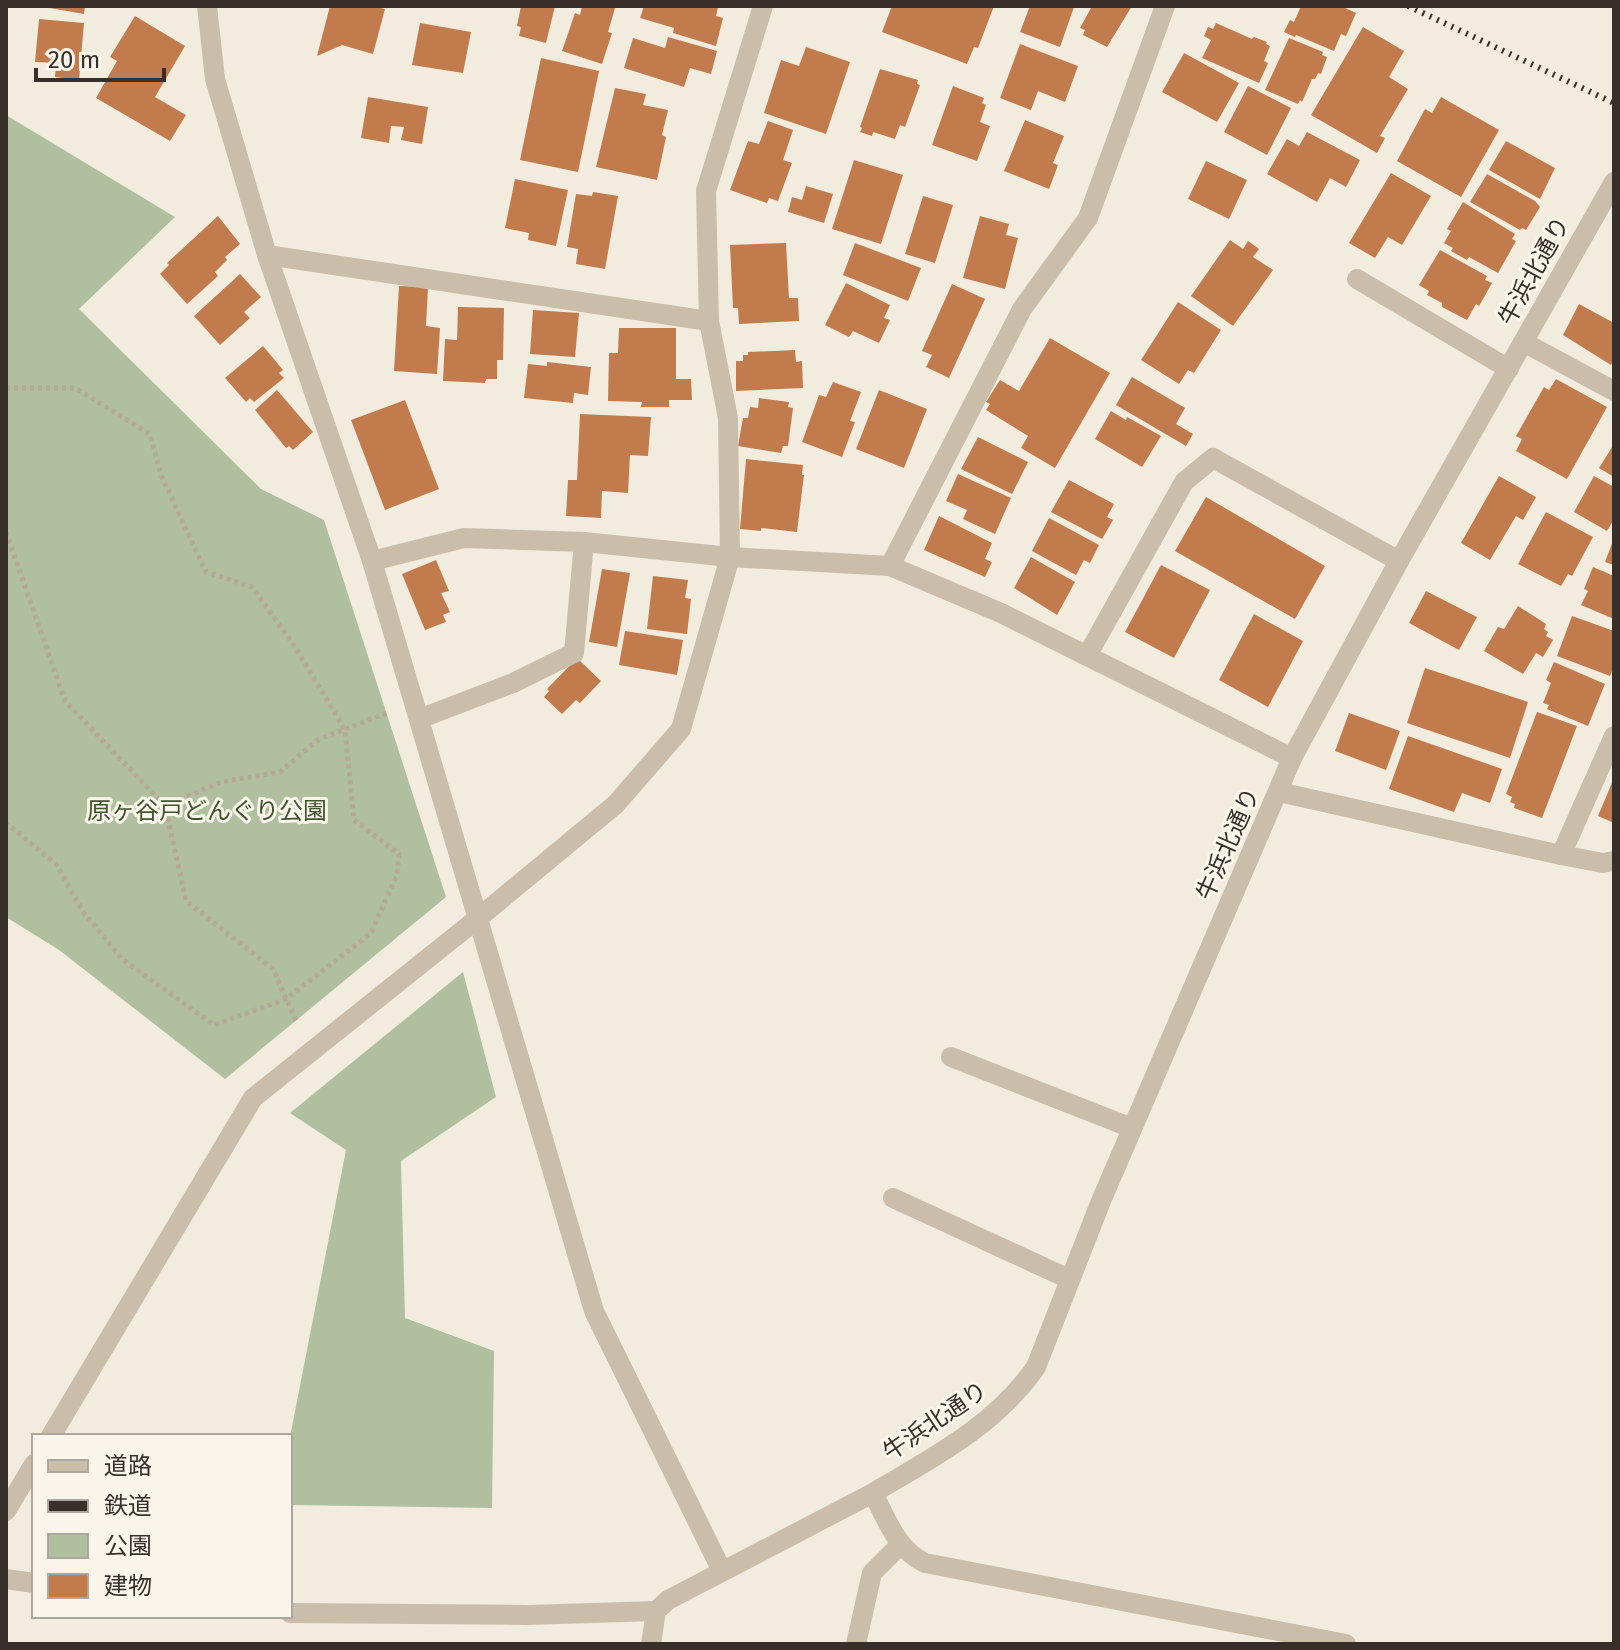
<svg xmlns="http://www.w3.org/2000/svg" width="1620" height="1650" viewBox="0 0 1620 1650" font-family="'Fira Sans','Noto Sans JP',sans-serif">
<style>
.green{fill:#b0c09f}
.building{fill:#c17b4d}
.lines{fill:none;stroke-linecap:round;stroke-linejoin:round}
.path{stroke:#b5a895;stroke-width:5;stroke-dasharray:4 4;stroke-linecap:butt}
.service{stroke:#cabeaa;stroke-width:20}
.minor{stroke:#cabeaa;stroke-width:20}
.tertiary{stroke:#cabeaa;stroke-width:20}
.rail{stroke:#37302a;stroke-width:6;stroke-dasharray:2 6;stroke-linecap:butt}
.labels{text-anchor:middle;stroke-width:6;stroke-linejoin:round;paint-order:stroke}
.street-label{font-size:24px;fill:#37302a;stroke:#f9f5eb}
.park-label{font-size:24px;fill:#41552e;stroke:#f9f5eb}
</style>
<rect width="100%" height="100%" fill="#f2ecde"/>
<!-- green -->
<g class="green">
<path d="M6,115l169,102 -96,92 182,180 63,31 122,377 -221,182 -166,-129 -53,-33z"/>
<path d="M463,972l33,125 -95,64 4,157 89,33 -2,157 -202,-3v-68l56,-287 -56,-37z"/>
</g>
<!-- building -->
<g class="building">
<path d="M38,6h47l-1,8z"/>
<path d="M330,6h42l13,3 -12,45 -31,-9 -25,11z"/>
<path d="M521,6h34l-9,37 -27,-7 2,-9 -4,-1z"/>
<path d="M582,6l33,2 -7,24 4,1 -10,31 -40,-13 13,-38 5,2z"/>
<path d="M644,6l74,1 -2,9 7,2 -7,28 -43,-13 1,-5 -34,-10z"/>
<path d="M892,6h102l-16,42 -4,-1 -7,17 -85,-32z"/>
<path d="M1030,6l44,1 -14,40 -40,-15z"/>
<path d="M1092,6h40l-25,41 -24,-12 2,-5 -5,-2z"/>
<path d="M1301,6h40l15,7 -10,23 -5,-2 -7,17 -38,-16 -1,2 -11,-5 6,-12 4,2z"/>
<path d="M135,16l50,30 -30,51 31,18 -16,26 -74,-43 21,-37 -7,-4z"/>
<path d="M39,19l45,4 -5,57 -24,-3 1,-14 -21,-1z"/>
<path d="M420,23l51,9 -8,41 -51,-8z"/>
<path d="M1216,23l36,16 2,-2 13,5 -1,2 4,2 -6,15 4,2 -9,20 -57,-25 9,-18 -7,-4 4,-9 5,2z"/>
<path d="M1363,27l41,24 -15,26 19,12 -28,47 5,2 -8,15 -66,-38z"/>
<path d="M668,37l49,14 -6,23 -21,-6 -6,19 -60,-19 9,-30 32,10z"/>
<path d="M1289,38l34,14 -1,3 5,2 -6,17 -3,-1 -3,6h-3l-10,23 -2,-2 -2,4 -33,-14z"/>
<path d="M1020,44l58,22 -13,36 -27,-11 -7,19 -31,-12z"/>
<path d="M806,47l44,15 -24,72 -62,-21 17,-53 18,6z"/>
<path d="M1184,53l55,30 -22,39 -55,-30z"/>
<path d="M541,58l58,13 -21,101 -58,-12z"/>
<path d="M880,69l38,11 -1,4 3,1 -15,42 -5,-2 -5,14 -22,-7 -1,4 -12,-4 2,-4 -2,-1z"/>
<path d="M953,86l31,12 -2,5 4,2 -6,17 10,4 -13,35 -45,-16z"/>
<path d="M1248,86l43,22 -24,47 -43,-23z"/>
<path d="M615,88l31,6 -3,11 25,5 -6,25 4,2 -9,43 -61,-13z"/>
<path d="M368,97l60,10 -6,37 -21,-4 3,-13 -13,-1 -2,17 -28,-5z"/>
<path d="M1441,97l58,33 -38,67 -64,-36 28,-52 7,4z"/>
<path d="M1025,120l39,16 -11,27 5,2 -9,24 -45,-18z"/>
<path d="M768,121l25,9 -10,30 9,3 -14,38 -9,-3 -2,5 -37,-13 18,-49 11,3z"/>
<path d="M1307,132l53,28 -14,27 -16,-9 -13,24 -50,-28 20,-35 12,7z"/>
<path d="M1506,141l49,27 -15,31 -51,-29z"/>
<path d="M854,160l49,15 -22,69 -49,-15z"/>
<path d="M1206,161l41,19 -18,39 -41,-20z"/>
<path d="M1391,173l40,23 -29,49 -14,-8 -13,21 -26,-15z"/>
<path d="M1487,174l48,27 5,6 -14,23 -4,-2 -2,2 -50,-28z"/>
<path d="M515,179l53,11 -12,56 -28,-6 1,-7 -24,-5z"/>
<path d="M806,186l27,8 -9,29 -36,-11 4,-15 10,3z"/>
<path d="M593,192l25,4 -13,73 -29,-5 2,-15 -11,-2 9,-53 16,2z"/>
<path d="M923,196l30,9 -18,58 -30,-9z"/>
<path d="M1463,202l52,32 -3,5 4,2 -18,32 -29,-16 -2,3 -16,-9 2,-3 -9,-5 7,-12 -4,-2z"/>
<path d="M218,216l22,28 -15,13 2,3 -12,12 3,4 -31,28 -27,-30 9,-9 -2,-2z"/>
<path d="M980,216l29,8 -3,11 12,3 -13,51 -42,-11z"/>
<path d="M1230,240l13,9 5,-8 11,8 -6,8 20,13 -40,56 -42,-30z"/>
<path d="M786,243l3,55h9l1,23 -60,3 -1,-16h-5l-3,-63z"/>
<path d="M855,243l66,25 -13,33 -65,-26z"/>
<path d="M1440,250l47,26 -2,4 7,3 -13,23 -3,-2 -9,16 -25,-13v-4l-15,-8 2,-4 -10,-6z"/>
<path d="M240,274l21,23 -17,15 6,6 -30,27 -26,-29z"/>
<path d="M846,283l44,22 -6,13 6,2 -11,23 -26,-12 -4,6 -24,-12z"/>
<path d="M952,284l33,15 -36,79 -23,-11 6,-12 -10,-4z"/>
<path d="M399,286l29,1 -2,39 14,2 -3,46 -43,-3z"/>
<path d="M1178,302l43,28 -27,43 -6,-3 -9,14 -38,-24z"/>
<path d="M1579,304l35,19v36l-3,6 -48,-30z"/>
<path d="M458,307l46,1 -1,52h-6v19h-11l-1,4 -42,-2 2,-42 12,1z"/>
<path d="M533,310l46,3 -4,44 -45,-3z"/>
<path d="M619,328h57v51h15l1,21h-23v7h-28l1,-5 -34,-1 1,-48h9z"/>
<path d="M1050,338l60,35 -55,95 -34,-20 7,-12 -42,-26 4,-6 -4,-2 14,-22 19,11z"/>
<path d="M263,346l20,24 -4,3 5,5 -30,24 -4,-4 -4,4 -21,-24z"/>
<path d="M795,350l1,12 6,-1 1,27 -67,3v-30h7v-6h5v-3z"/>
<path d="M547,362l44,5 -3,28 -14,-2 -1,10 -49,-5 4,-34 19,2z"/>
<path d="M1132,377l53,31 -9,16 17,10 -7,12 -70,-41z"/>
<path d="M1556,379l51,28 -40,72 -51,-28 6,-12 -6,-3 28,-49 5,3z"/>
<path d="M833,382l28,10 -11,29 5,1 -13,35 -40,-15 17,-47 7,2z"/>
<path d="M277,390l36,42 -20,18 -4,-4 -3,2 -31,-38z"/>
<path d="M879,390l48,19 -23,59 -48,-19z"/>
<path d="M759,398l30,4 -1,5 5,1 -5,38h-5l-2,7 -43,-7 5,-28h5l2,-11 8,1z"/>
<path d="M405,400l34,89 -54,21 -34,-90z"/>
<path d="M1111,411l15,9 1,-3 34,19 -19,31 -47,-28z"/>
<path d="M580,414l71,3 -3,39 -18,-1 -2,38 -26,-2 -1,27 -35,-2 2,-36h9z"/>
<path d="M978,437l50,25 -16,32 -51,-25z"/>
<path d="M1614,444v33l-15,-9z"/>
<path d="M746,459l57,6 -1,10h2l-7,57 -36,-4v3l-21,-2z"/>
<path d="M958,474l53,24 -16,36 -32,-15 4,-9 -21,-9z"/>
<path d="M1499,476l37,21 -13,23 -7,-4 -26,44 -29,-17z"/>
<path d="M1594,476l20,11v32l-7,12 -33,-19z"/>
<path d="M1069,480l45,24 -7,13 6,3 -11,19 -51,-27z"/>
<path d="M1206,497l119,69 -30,53 -120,-68z"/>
<path d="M1546,512l47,25 -21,39 -4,-2 -7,12 -43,-22z"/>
<path d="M939,516l53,27 -7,16 7,3 -7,15 -61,-27z"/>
<path d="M1049,518l50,27 -9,18 -6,-3 -8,15 -44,-24z"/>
<path d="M1614,538v27l-9,-3z"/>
<path d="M1031,557l44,25 -18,33 -43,-27z"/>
<path d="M436,560l13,31 -8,2 9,19 -7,3 3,7 -21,8 -23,-56z"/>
<path d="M1161,565l49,25 -36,68 -49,-26z"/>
<path d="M1593,567l21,9v43l-33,-14 7,-14 -4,-2z"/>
<path d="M602,569l28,4 -13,74 -28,-5z"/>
<path d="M653,576l35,4 -3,18 6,1 -4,35 -40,-5z"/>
<path d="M1426,591l51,26 -18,33 -50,-27z"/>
<path d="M1518,606l28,18 -2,5 4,3 -2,4 7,4 -10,17 -7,-4 -13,21 -39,-23 14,-24 6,2z"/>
<path d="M1254,614l49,27 -35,66 -49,-27z"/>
<path d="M1572,616l42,15v35l-4,10 -53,-20z"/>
<path d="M625,631l58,9 -6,35 -58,-10z"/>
<path d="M577,658l24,23 -21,22 -4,-3 -14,14 -18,-17 5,-6 -2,-2z"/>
<path d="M1554,662l51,22 -17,42 -41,-17 2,-4 -6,-2 8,-20 -5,-3z"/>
<path d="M1425,668l103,34 -18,56 -103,-35z"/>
<path d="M1537,712l40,14 -35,92 -28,-10 1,-4 -5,-2 2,-5 -6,-3z"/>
<path d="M1349,713l51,18 -14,39 -51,-19z"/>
<path d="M1408,736l94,33 -12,34 -28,-10 -8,19 -65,-23z"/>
<path d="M1614,778v45l-16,-7z"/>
</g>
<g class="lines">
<!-- path -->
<g class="path">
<path d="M6,388h69l75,46 11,41 45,97 46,15 43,60 50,83 9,90 45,34 -2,21 -26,58 -85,66 -72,26 -92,-66 -38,-46 -28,-49 -50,-41"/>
<path d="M6,532l59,169 100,105 21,95 87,68 24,54"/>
<path d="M165,806l56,-24 59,-10 39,-33 68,-26"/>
</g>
<!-- service -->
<g class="service">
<path d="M207,6l8,73"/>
<path d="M267,255l442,66"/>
<path d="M1357,279l152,90"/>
<path d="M730,557l-2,-139 -19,-97 -3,-130 57,-185"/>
<path d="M951,1057l181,71"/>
<path d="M893,1198l176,81"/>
<path d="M856,1644l16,-71 28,-28"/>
</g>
<!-- minor -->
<g class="minor">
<path d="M215,79l52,176 105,306 222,750 128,260"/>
<path d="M1525,343l89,48"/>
<path d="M372,561l92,-23 120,4 146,15 160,9 111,47 291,145"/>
<path d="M890,566l132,-257 66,-91 77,-212"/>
<path d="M1087,656l97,-174 29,-24 186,103"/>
<path d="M419,719l94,-36 61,-30 10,-111"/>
<path d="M1279,792l282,63 42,8 11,-2"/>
<path d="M1561,855l53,-119"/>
<path d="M51,1436l202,-338 224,-179 139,-115 65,-75 49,-172"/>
<path d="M873,1493c59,-35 122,-67 163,-126l65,-166 191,-443 107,-197 215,-379"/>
<path d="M6,1511l28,-47"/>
<path d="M6,1579l28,4"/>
<path d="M290,1613l238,2 128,-4"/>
</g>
<!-- tertiary -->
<path class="tertiary" d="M651,1644l5,-33 12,-11 205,-107c14,27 24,57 52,70l421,81"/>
<!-- rail -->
<path class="rail" d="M1408,6l206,97"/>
</g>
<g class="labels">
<!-- street labels -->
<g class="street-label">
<text transform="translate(1534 271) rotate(-61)" y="8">牛浜北通り</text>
<text transform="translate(1228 844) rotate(-66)" y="8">牛浜北通り</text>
<text transform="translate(935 1421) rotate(-34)" y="8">牛浜北通り</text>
</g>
<!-- park labels -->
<g class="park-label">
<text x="207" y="819">原ヶ谷戸どんぐり公園</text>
</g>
</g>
<!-- border -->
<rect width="1620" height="1650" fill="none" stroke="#37302a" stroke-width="16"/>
<!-- legend -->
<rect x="32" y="1434" width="260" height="184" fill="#f9f5eb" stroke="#aba69e" stroke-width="2"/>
<rect x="48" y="1460" width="40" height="12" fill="#cabeaa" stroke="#aba69e" stroke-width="2"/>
<text x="104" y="1474" font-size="24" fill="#37302a">道路</text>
<rect x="48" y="1500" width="40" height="12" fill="#37302a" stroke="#aba69e" stroke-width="2"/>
<text x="104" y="1514" font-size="24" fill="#37302a">鉄道</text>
<rect x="48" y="1534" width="40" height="24" fill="#b0c09f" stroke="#aba69e" stroke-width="2"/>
<text x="104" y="1554" font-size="24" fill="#37302a">公園</text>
<rect x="48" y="1574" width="40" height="24" fill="#c17b4d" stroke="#aba69e" stroke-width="2"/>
<text x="104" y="1594" font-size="24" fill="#37302a">建物</text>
<!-- scale -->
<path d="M36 68v12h128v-12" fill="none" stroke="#37302a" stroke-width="4"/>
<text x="48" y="68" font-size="24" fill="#37302a" stroke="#f9f5eb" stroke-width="6" paint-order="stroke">20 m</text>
</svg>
